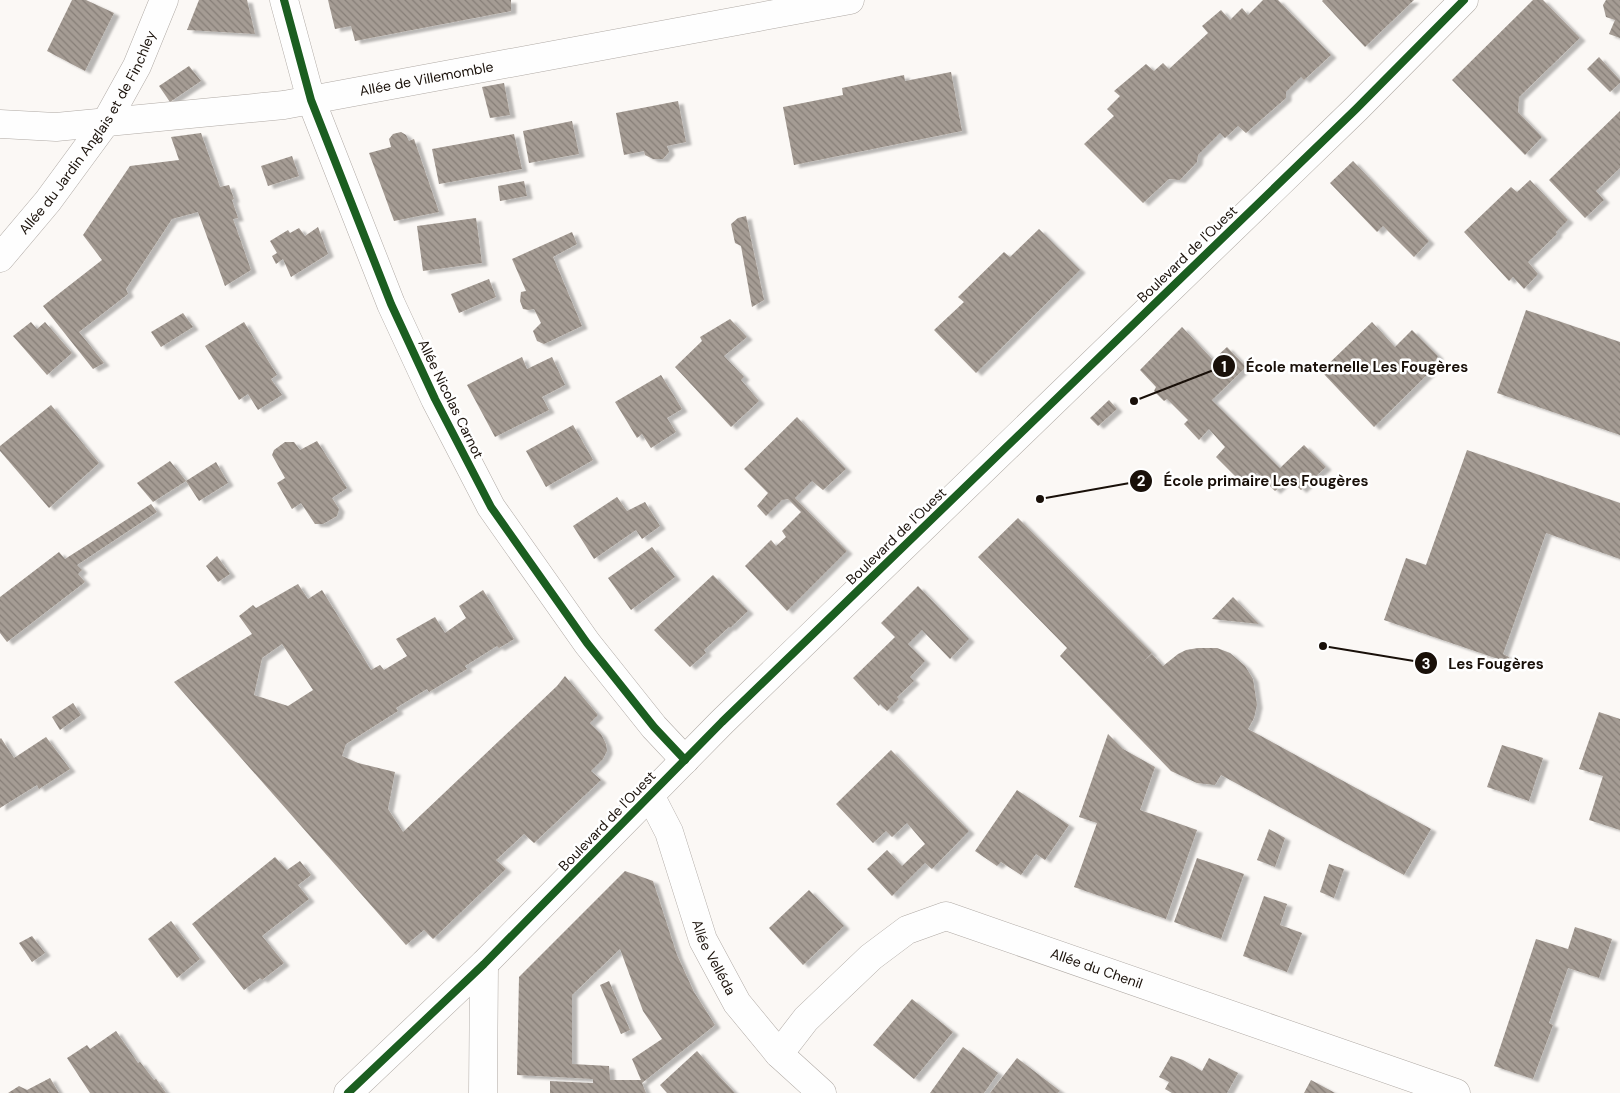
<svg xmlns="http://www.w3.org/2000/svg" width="1620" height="1093" viewBox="0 0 1620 1093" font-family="'DM Sans',sans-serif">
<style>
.building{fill:url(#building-back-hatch);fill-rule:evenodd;filter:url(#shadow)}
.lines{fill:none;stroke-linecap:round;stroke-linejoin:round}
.minor-casing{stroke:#b0aaa5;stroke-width:29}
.minor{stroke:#fefefe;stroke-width:28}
.cycleway-casing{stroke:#fff;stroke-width:11}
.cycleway{stroke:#1b5e20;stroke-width:8}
.labels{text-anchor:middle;stroke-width:5;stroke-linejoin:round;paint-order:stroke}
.street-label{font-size:14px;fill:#191009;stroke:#fff}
.leader{fill:none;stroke:#191009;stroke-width:2}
.callout-dot{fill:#191009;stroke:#fff;stroke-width:2}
.mark-label{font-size:15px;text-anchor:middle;font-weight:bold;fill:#fff}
.callout-label{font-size:15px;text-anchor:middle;font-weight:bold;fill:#191009;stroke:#fff;stroke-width:5;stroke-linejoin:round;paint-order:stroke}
</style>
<defs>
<pattern id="building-back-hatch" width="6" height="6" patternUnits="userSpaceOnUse" patternTransform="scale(1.25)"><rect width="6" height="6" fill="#a59c94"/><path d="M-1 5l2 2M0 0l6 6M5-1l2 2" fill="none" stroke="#867e77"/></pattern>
<filter id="shadow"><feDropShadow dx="5.5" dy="3" stdDeviation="1" flood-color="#0004"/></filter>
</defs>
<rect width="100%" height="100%" fill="#fbf8f5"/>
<!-- building -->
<g class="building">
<path d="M72,0h14l28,13 -29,58 -38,-20z"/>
<path d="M199,0h48l8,34 -68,-4z"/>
<path d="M328,0h183v11l-156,30 -4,-15 -16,3z"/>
<path d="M1263,0h15l53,55 -27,25 -3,-3 -15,15v6l-40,35 -8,-7 -13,12 -5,-5 -22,22 -1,7 -17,18 -11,-1 -26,24 -59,-59 30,-28 -7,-7 13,-13 -6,-5 32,-27 8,7 9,-8 6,6 39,-36 -6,-7 19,-16 9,10 12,-12 6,7z"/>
<path d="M1323,0h91l-49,47 -43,-46z"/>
<path d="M1533,0h10l37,38 -61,59 -1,15 24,25 -17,18 -73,-75z"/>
<path d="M1606,0h14v38l-11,-4 6,-14 -9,-3 -3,-12z"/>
<path d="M1599,57l21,23v3l-10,9 -23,-23z"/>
<path d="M189,66l12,15 -31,21 -11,-16z"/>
<path d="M951,72l11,59 -168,34 -11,-58 60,-12 -1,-7 62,-13 1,6z"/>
<path d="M504,83l6,32 -20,3 -8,-31z"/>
<path d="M678,101l8,41 -19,4 2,6 -6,7h-10l-8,-4 -1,-4 -20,4 -8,-42z"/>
<path d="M1620,111v57l-24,23 8,9 -19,18 -36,-38z"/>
<path d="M572,121l7,33 -50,9 -6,-32z"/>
<path d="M401,132l5,3 3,6 5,-2 25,73 -45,9 -25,-68 22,-6 -2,-8 4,-5z"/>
<path d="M201,133l19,54 9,-2 5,14 -2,1 6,18 -5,1 18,51 -26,16 -27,-74 -26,7 -46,70 2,5 -49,38 25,31 -11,6 -50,-63 59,-46 -19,-25 47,-69 49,-6 -8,-23z"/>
<path d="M514,134l8,35 -83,15 -7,-35z"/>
<path d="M292,156l7,20 -31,10 -7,-20z"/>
<path d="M1353,161l76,80 -15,16 -31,-31 -6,6 -47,-49z"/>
<path d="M1530,180l38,40 -12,12 1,2 -29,28 10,12 -14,15 -11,-12 -4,4 -45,-49 47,-45 6,5z"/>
<path d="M524,181l3,15 -27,5 -2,-15z"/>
<path d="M746,216l18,84 -12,7 -11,-61 -6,-3 -4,-19 7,-6z"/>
<path d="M476,218l6,45 -59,8 -6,-45z"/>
<path d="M318,227l10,27 -37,23 -8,-18 -7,5 -4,-8 5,-3 -7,-12 18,-11 2,3 9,-5 6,8z"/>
<path d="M1039,229l41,41 -104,103 -42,-43 30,-28 -6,-5 46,-45 6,5z"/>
<path d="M572,232l5,12 -24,13 29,69 -38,18 -7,-3 -4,-10 8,-8 -7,-14 -5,1 -6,-1 -3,-8 1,-9 5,-1 -14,-32z"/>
<path d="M489,279l7,18 -37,16 -8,-19z"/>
<path d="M1526,310l94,32v93l-123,-42z"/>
<path d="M183,313l10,14 -32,20 -10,-15z"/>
<path d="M730,319l17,18 -23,19 20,21 -3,3 18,21 -28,26 -56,-60 27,-26 -2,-4z"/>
<path d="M31,322l6,7 8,-7 27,31 -25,22 -34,-39z"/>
<path d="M244,322l33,53 -6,4 11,16 -24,15 -10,-16 -9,6 -34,-54z"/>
<path d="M1372,322l23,25 17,-17 26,26 -9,17 -55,54 -53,-56z"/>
<path d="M1182,327l31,33 14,-13 19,20 -34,33 68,68 24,-23 22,22 -25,23 -12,-12 -14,13 -18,-18 -13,12 -28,-28 9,-10 -16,-18 -10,11 -15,-16 4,-4 -21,-21 -3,2 -10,-10 2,-4 -16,-17z"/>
<path d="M522,357l5,12 25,-12 13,28 -23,12 7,13 -54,27 -28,-52z"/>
<path d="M661,375l21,34 -15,9 9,14 -25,16 -9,-14 -5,4 -22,-36z"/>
<path d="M1109,400l8,9 -19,17 -8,-8z"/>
<path d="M51,405l48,58 -50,45 -49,-57v-5z"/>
<path d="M797,417l49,52 -23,21 -11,-9 -17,17 52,53 -60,60 -42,-45 26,-26 5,6 10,-9 -4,-6 19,-19 -13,-13 -6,1 -16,16 -9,-10 11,-13 -24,-24z"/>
<path d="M573,425l20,35 -47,27 -20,-36z"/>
<path d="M317,441l30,47 -15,10 7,11 -2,7 -14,8h-8l-14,-21 -9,6 -15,-26 8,-5 -13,-23 2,-5 11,-8h9l6,8z"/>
<path d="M1467,450l153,53v56l-74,-26 -43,121 6,3 -3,10 -7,-2 2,-5 -117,-40 22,-62 20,7z"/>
<path d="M170,461l16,20 -33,21 -16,-19z"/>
<path d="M216,462l12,21 -29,18 -13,-20z"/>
<path d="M617,497l10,14 18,-9 15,24 -18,13 -6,-9 -42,29 -21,-33z"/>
<path d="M151,504l6,8 -80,53 5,5 -4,4 7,8 -78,60 -7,-9v-36l59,-45 6,7z"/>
<path d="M1018,518l134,135 -10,10 10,-9 11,12 15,-12 8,-4 12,-2h19l13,5 15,13 8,13 4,26 -3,13 -6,11 183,100 -27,46 -183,-100 -6,10 -18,-2 -26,-12 -111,-115 7,-8 -89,-91z"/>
<path d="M652,547l23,30 -44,33 -23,-32z"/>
<path d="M217,556l13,18 -12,8 -12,-16z"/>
<path d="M713,575l35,36 -18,17 -1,-1 -25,23 2,3 -16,14 -36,-37z"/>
<path d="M298,584l10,15 14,-9 49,80 9,-5 4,5 23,-14 -11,-17 39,-22 10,16 21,-15 -7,-12 24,-16 31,49 -15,9 -2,-2 -32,20 2,3 -38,23 -2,-3 -31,19 2,3 -52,33 -4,12 16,7 37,9 -7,37 15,23 154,-146 8,-10 33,39 -8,8 11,11 5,10 1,7 -4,8 -12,12 10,9 -67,63 -10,-9 -28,26 10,9 -73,70 -9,-9 -18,15 -232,-263 78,-48 -13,-18 14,-11 3,3zM282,644l31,46 -25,16 -34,-11 8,-37z"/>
<path d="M918,586l51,53 -19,20 -28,-29 -14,14 17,17 -15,16 4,4 -17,16 2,2 -12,12 -7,-7 -1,2 -26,-28 42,-41 -14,-14z"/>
<path d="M1233,597l26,27 -47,-5z"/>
<path d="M73,703l8,12 -21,15 -8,-13z"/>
<path d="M1599,712l21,7v111l-31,-10 14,-44 -24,-7z"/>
<path d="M1108,734l15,15 32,18 -15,43 57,20 -31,89 -92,-32 23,-64 -18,-6z"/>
<path d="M46,737l24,32 -31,20 -2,-4 -37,23v-69l1,-1 13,20z"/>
<path d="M1502,745l41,13 -14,43 -42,-14z"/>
<path d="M891,750l78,81 -37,38 -7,-6 -33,33 -25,-27 20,-19 15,16 23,-22 -18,-21 -15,14 -6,-6 -13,12 -37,-39z"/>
<path d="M1017,790l52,35 -24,35 -9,-6 -15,21 -20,-13 -4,4 -22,-15z"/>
<path d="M1269,829l16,9 -10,29 -18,-7z"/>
<path d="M275,857l12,13 13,-9 11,14 -13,10 11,14 -47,37 22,27 -22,17 -2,-2 -16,12 -52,-66z"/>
<path d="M1197,858l47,16 -23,65 -47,-17z"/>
<path d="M1329,864l15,5 -10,29 -14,-6z"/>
<path d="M625,871l28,10 24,74 17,37 21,33 -73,58 4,10h-96v-12l43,2v-4l-76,-4 2,-98zM620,949l23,62 19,28 -30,20 9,21h-31l-1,-14 -37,-2v-69z"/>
<path d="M809,890l35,36 -41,39 -34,-37z"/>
<path d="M1264,896l23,8 -7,21 22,8 -15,39 -44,-16z"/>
<path d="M171,921l29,38 -23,19 -29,-39z"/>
<path d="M1575,927l37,12 -13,39 -31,-10 -19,55 4,2 -20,54 -39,-13 42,-127 32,10z"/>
<path d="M32,936l13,17 -13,9 -13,-19z"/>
<path d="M609,981l21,49 -9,4 -21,-49z"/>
<path d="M912,999l41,33 -39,47 -41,-34z"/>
<path d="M116,1031l22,32 2,-1 14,18 2,-1 10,14h-76l-23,-35 20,-13 3,4z"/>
<path d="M963,1047l35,26 -14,20h-54z"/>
<path d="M697,1051l21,24 17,18h-68l-7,-8z"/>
<path d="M1171,1056l12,4 19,11 7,-13 29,15 -11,20h-55l-7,-4 4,-7 -10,-5z"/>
<path d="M1017,1058l43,33 -2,2h-68z"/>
<path d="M50,1078l9,15h-51l11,-7 8,4z"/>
<path d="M1311,1080l24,13h-31z"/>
</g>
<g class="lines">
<defs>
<g id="minor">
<path d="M284,0l27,100 80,204 44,95 56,108 96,136 67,84 31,33"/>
<path id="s1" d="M0,124l56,3 228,-22 566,-105"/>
<path id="s2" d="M0,258l48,-57 58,-79 31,-56 27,-66"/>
<path id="s3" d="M650,795l19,37 34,108 34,63 42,51 43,39"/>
<path id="s4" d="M779,1054l27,-35 65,-62 36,-27 39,-14 510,177"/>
<path d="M348,1093l136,-129 238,-242 634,-613 108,-109"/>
<path d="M483,1093l1,-129"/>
</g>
</defs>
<!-- minor casing -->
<use href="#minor" class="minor-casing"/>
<!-- minor -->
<use href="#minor" class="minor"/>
<defs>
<g id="cycleway">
<path d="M284,0l27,100 80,204 44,95 56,108 96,136 67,84 31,33"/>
<path d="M348,1093l136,-129 238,-242 634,-613 108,-109"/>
</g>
</defs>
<!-- cycleway casing -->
<use href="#cycleway" class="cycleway-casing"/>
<!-- cycleway -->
<use href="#cycleway" class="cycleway"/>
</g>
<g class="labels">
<!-- street labels -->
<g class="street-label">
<text dy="5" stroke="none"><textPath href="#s1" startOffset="430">Allée de Villemomble</textPath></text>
<text dy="5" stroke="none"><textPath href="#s2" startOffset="154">Allée du Jardin Anglais et de Finchley</textPath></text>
<text transform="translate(1187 254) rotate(-44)" y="5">Boulevard de l'Ouest</text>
<text transform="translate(451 399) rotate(64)" y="5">Allée Nicolas Carnot</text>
<text transform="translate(896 536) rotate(-44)" y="5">Boulevard de l'Ouest</text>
<text transform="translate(607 821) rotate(-46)" y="5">Boulevard de l'Ouest</text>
<text dy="5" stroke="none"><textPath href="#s3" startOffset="175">Allée Velléda</textPath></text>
<text dy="5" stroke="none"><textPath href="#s4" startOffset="380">Allée du Chenil</textPath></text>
</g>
</g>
<!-- callouts -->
<path class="leader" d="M1134 401L1224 366M1040 499L1141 481M1323 646L1426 663"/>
<g class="callout-dot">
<circle cx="1134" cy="401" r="5"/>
<circle cx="1040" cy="499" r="5"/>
<circle cx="1323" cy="646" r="5"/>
<circle cx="1224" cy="366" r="12"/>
<circle cx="1141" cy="481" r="12"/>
<circle cx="1426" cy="663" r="12"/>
</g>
<g class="mark-label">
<text x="1224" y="372">1</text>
<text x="1141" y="486">2</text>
<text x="1426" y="669">3</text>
</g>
<g class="callout-label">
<text x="1357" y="372">École maternelle Les Fougères</text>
<text x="1266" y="486">École primaire Les Fougères</text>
<text x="1496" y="669">Les Fougères</text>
</g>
</svg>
